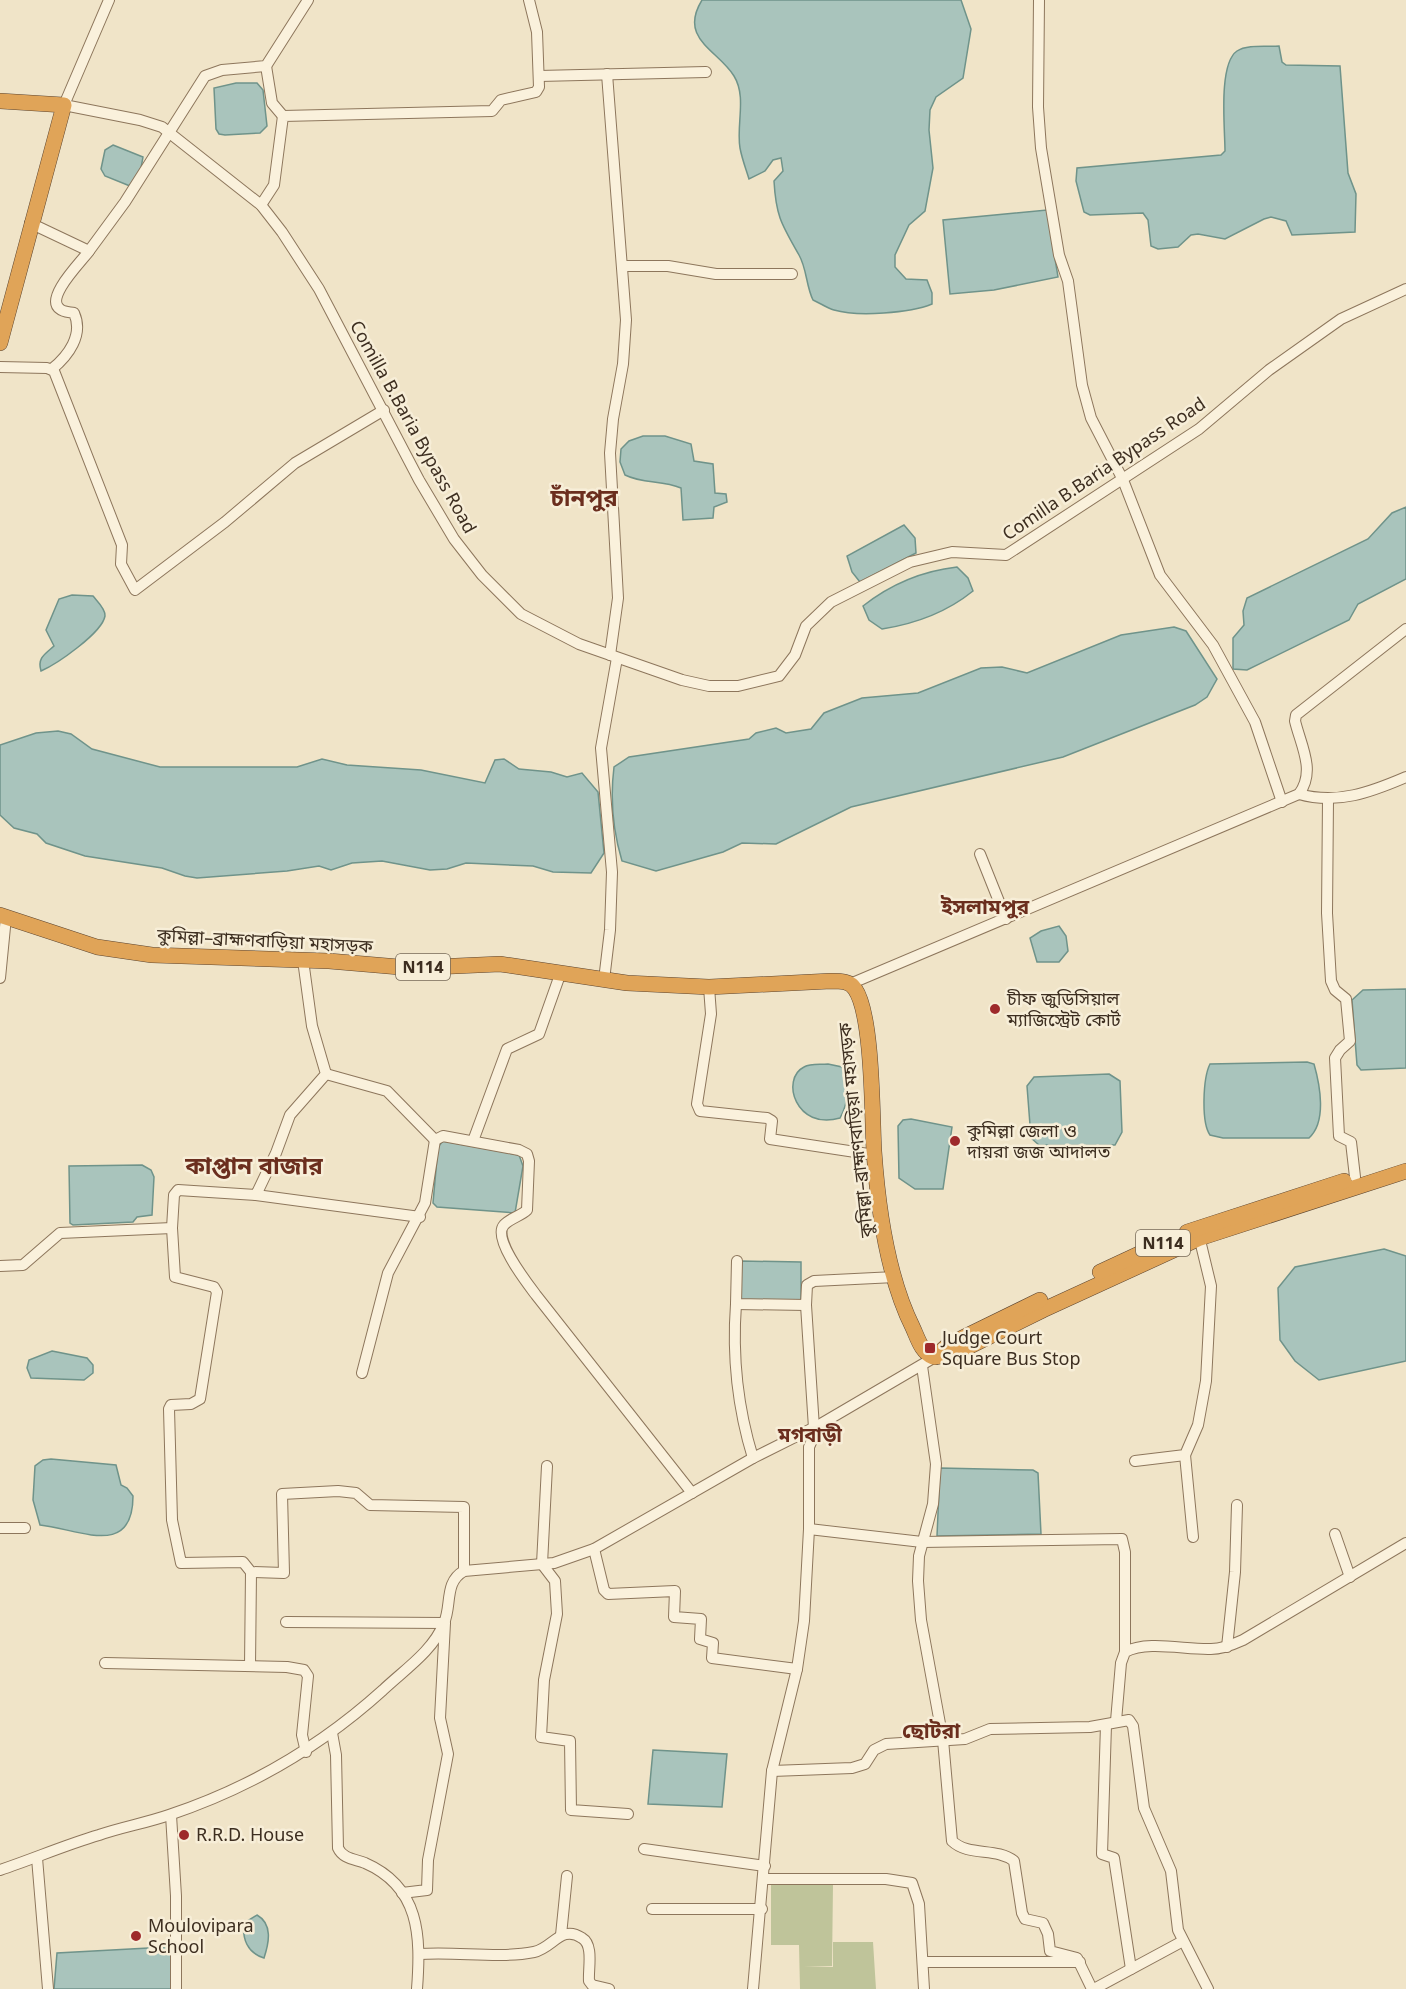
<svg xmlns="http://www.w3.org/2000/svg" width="1406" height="1989" viewBox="0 0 1406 1989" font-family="Georgia,'Noto Sans Bengali',serif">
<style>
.cemetery{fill:#bfc49a}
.water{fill:#a9c4bc;stroke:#6f938a;stroke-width:1.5}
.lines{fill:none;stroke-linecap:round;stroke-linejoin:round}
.minor-casing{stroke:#8d765c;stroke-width:12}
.highway-casing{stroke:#5b4430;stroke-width:16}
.minor{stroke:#faf1dc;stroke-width:10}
.highway{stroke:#e0a458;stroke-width:15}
.poi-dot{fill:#9e2a2b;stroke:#f7eed8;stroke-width:2}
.labels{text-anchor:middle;stroke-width:5;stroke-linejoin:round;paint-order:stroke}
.shield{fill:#f7eed8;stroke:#756857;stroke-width:1.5}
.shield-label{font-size:16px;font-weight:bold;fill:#3d2e20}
.street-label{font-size:18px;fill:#3d2e20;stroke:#f7eed8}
.poi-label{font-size:18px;fill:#3d2e20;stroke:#f7eed8;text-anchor:start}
.neighbourhood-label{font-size:20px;font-weight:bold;fill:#6b2e1e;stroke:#f7eed8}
.quarter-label{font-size:21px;font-weight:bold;fill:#6b2e1e;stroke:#f7eed8}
.district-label{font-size:24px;font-weight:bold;fill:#6b2e1e;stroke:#f7eed8}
</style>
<rect width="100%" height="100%" fill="#f0e4c8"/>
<!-- cemetery -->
<path class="cemetery" d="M771,1883l62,1 -1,82 -28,1h29v-25h40l3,47h-76l-1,-44h-28z"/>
<!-- water -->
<g class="water">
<path d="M702,0h259l10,29 -8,49 -27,19 -6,13 -1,20 4,38 -8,43 -16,14 -14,30v12l11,12 21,1 5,13v11c-22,9 -74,13 -98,6 -7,-2 -14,-7 -21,-10 -7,-14 -6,-31 -14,-45 -17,-30 -23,-38 -25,-74l9,-10 -2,-13 -8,2 -8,11 -16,8c-3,-10 -7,-20 -9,-31 -4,-23 7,-51 -6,-72 -16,-26 -56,-37 -32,-76z"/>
<path d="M1279,46l3,16 4,3 54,1 8,107 8,21 -1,38 -63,3 -6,-14 -15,-4 -7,2 -39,20 -27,-5 -7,1 -13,12 -20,2 -7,-3 -3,-26 -5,-7 -53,2 -6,-3 -8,-31 1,-13 144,-13 4,-4c0,-22 -7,-87 12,-100 10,-7 30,-4 42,-5z"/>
<path d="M236,83h21l6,7 4,36 -7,7 -35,2 -6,-1 -3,-5 -2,-41z"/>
<path d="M113,145l30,12 -2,11 -11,18 -25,-10 -4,-7 4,-19z"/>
<path d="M1047,210l11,67 -64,13 -44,4 -7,-74z"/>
<path d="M643,436h22l26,8 3,17 19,3 2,29 11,1 1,8 -13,5 -1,11 -30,2 -2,-32c-19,-8 -38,-4 -56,-13l-5,-13 1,-13 8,-8z"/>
<path d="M1406,507v72l-48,25 -9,16 -102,50 -14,-1v-31l11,-13 -1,-14 4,-13 121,-59 24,-26z"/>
<path d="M904,525l11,13 1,15 -56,29 -8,-10 -5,-16z"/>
<path d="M957,567l11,11 5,13c-26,21 -59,33 -91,38l-13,-9 -6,-14c28,-22 59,-35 94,-39z"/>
<path d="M72,595l21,1c4,5 13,13 12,20 -3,17 -48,48 -64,55 -4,-13 4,-17 13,-25l-8,-16 13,-31z"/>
<path d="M1174,627l12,4 31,48 -10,18 -12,8 -132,52 -212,50 -75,37 -34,-1 -19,9 -67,19 -34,-10c-9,-30 -12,-62 -8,-94l15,-10 120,-18 7,-6 20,-5 10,5 25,-4 13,-16 38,-15 56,-5 63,-25 21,-1 25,6 94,-38z"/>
<path d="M58,731l13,3 21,15 68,18h137l25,-8 25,6 74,5 64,13 10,-23 9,-1 15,10 32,3 16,5 15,-4 16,19 6,61 -13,20 -38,-1 -20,-6 -67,-3 -19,6 -17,1 -48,-9 -30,2 -21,7 -12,-4 -32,5 -90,7 -12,-2 -23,-8 -77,-12 -39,-13 -9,-9 -23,-6 -14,-13v-70l36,-12z"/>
<path d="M1059,926l7,10 2,15 -9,11h-22l-7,-24 11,-7z"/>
<path d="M1406,989v79l-45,2 -4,-5 -5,-65 11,-10z"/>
<path d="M1307,1062l7,2c6,21 13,58 -5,74h-86l-13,-3c-9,-13 -7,-57 0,-71z"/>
<path d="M828,1064l14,3c7,17 7,35 -2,51 -44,13 -60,-39 -36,-51 7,-4 16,-2 24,-3z"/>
<path d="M1109,1074l11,7 2,51 -7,13h-76l-8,-7 -4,-52 7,-9z"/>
<path d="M911,1119l41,8 -9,62h-28l-16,-11 -1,-52 5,-6z"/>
<path d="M443,1141l76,14 4,11 -8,47 -78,-6 -4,-4 5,-56z"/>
<path d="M142,1165l9,5 3,7 -2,38 -15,2 -4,5 -60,3 -3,-2 -1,-57z"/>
<path d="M1384,1249l22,7v105l-87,19 -24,-19 -15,-21 -2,-52 17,-21z"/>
<path d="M741,1261l60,1v39l-60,-1z"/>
<path d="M52,1351l35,7 6,7v8l-9,7 -53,-2 -4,-10 2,-8z"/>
<path d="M51,1459l65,6 5,20 6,3 6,8c0,63 -54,33 -93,29l-7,-25 2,-34 8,-6z"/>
<path d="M940,1468l93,2 5,3 3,61 -104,2z"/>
<path d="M653,1750l74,4 -5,53 -74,-3z"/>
<path d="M257,1915c16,9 12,28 7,43 -17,-5 -22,-20 -20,-35z"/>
<path d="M167,1947l4,1 3,41h-120l3,-36z"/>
</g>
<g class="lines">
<defs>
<g id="minor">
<path d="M109,0l-45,105 76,15 22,7 99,78 21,27 37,57 100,191 35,59 28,36 39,39 58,30 103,36 27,6h29l41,-10 16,-21 11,-29 25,-24 79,-40 42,-10 54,3 193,-126 70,-59 72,-51 65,-30"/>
<path d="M1039,0l-1,107 3,41 18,107 9,26 14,104 9,33 32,62 37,95 53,70 42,77 27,80"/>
<path d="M266,66l6,37 11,13"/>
<path d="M607,74l19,246 -3,44 -10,55 -3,34 8,145 -8,57"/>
<path d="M539,76l167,-4"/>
<path d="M261,205l13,-20 9,-69 209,-5 9,-11 35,-8 3,-5 -2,-55 -8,-32"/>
<path d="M30,223l59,28 36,-49 80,-126 17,-6 44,-4 42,-66"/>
<path d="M622,266h46l48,8h76"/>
<path d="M0,367l47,1 7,3 68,174 -1,19 14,26 90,-68 70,-59 89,-53"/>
<path d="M52,369c16,-13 32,-34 22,-56 -5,-1 -11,-1 -14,-4 -16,-11 22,-48 29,-58"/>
<path d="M1299,794c38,11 72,-2 107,-17"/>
<path d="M1328,800l-1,113 4,68 4,9 11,9 4,42 -10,9 -5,8 4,78 12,6 4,35"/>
<path d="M980,854l26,65"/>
<path d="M0,978l6,-61"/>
<path d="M604,980l6,-50 2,-58 -11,-124 16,-90"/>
<path d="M850,984l449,-190c17,-23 2,-48 -4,-73l1,-6 110,-86"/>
<path d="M709,987l2,27 -14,90 3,7 67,7 5,3 -2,18 105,16"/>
<path d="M326,1074l61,17 48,49"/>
<path d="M435,1140l8,-4 76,14 8,4 2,7 -2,49c-6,6 -17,8 -23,15 -12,13 23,58 32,70l156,198"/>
<path d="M473,1141l34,-92 32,-15 22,-62"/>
<path d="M256,1195l164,22"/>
<path d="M172,1228l3,49 39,10 3,5 -17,107 -9,5 -20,1 -2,4 3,111 9,43 62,-1 8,10 33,1 -2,-79 56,-3 18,2 14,12 94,2v64"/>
<path d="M737,1261l-1,43 70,1 1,-20 7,-4 81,-4"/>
<path d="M0,1266l23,-1 37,-32 112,-5 2,-33 4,-5 78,5 20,-42 14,-38 36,-41 -14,-48 -9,-66"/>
<path d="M736,1304c-4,54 1,102 17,154"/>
<path d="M806,1305l8,123"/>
<path d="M922,1366l14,98 -3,40 -14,52 -1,25 3,39 22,120 9,101c17,16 44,6 62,20l8,52 3,6 18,4 5,11 2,17 27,7 15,31"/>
<path d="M362,1373l26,-100 37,-70 10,-63"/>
<path d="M1185,1455l8,82"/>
<path d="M1135,1461l50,-6 13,-30 8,-44 5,-95 -13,-54"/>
<path d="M547,1466l-5,98 13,17 2,33 -13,66 -3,57 29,4 1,69 57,4"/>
<path d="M0,1528h25"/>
<path d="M809,1529l113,13 200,-3 3,13v100"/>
<path d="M1335,1534l15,43"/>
<path d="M594,1549l10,41 4,4 67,-3 -1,26 27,2 -1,20 13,4 -1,15 85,11"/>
<path d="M286,1622l159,1 -5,95 8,36 -20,106 -1,30 -25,3"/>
<path d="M1227,1647l8,-75 2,-67"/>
<path d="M105,1663l182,4 17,3 4,6 -6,59 4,17"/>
<path d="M250,1666l1,-94"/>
<path d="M1116,1721l5,-58 4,-11c23,-12 60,-2 86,-3 11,0 21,-4 32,-9l163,-97"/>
<path d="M1106,1725l-4,129 12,4 17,111"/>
<path d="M332,1733l4,22 2,93c5,11 17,11 27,15 55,24 56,73 52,126"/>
<path d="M772,1771l80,-3 13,-4 9,-14 12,-6 79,-5 25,-10 100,-2 39,-7 4,6 11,82 27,63 7,59 30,59"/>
<path d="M171,1815l5,81v93"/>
<path d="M644,1849l121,17"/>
<path d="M37,1858l11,131"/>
<path d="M0,1870c33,-11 65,-25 99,-35 23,-8 47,-12 70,-20 81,-27 151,-68 214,-125 21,-20 50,-39 61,-67 8,-18 0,-41 20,-52l90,-8 40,-14 159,-91 66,-33 116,-68"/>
<path d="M764,1879h122l26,4 7,21 5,85"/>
<path d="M652,1909h110"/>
<path d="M561,1935l6,-59"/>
<path d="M419,1954c38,-3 79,5 115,-2 19,-4 27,-28 48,-14 12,7 6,31 7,43l3,4 17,4"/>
<path d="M924,1962h156"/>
<path d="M753,1989l19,-218 25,-102 7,-48 5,-92v-82l10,-22"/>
<path d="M1094,1989l89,-48"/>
</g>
<g id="highway">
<path d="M0,101l64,4 -64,238"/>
<path d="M0,915l97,32 55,8 177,6 82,7 89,-4 127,19 82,4 122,-6c10,0 19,0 24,8 18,26 17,128 19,162 4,58 13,125 39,177 5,11 9,25 20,29l19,-2 91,-45 157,-72 206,-67"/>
<path d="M1187,1232l157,-51"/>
<path d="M1100,1272l43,-20"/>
<path d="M935,1357l13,-12 92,-45"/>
</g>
</defs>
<!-- minor casing -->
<use href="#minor" class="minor-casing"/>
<!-- highway casing -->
<use href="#highway" class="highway-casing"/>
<!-- minor -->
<use href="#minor" class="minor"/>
<!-- highway -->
<use href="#highway" class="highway"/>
</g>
<!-- markers -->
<g class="poi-dot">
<circle cx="995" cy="1009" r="6"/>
<circle cx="955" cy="1141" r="6"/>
<rect x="924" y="1342" width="12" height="12" rx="3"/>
<circle cx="184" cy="1835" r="6"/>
<circle cx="136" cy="1936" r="6"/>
</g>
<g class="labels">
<!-- shield labels -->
<g class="shield">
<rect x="396" y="954" width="54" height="26" rx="4.5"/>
<rect x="1136" y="1230" width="54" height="26" rx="4.5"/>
</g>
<g class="shield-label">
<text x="423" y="973">N114</text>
<text x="1163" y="1249">N114</text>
</g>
<!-- street labels -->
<g class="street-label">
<text transform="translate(413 427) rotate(61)" y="6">Comilla B.Baria Bypass Road</text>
<text transform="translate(1104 469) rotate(-34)" y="6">Comilla B.Baria Bypass Road</text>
<text transform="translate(265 941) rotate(3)" y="6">কুমিল্লা–ব্রাহ্মণবাড়িয়া মহাসড়ক</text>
<text transform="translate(856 1130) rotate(-96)" y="6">কুমিল্লা–ব্রাহ্মণবাড়িয়া মহাসড়ক</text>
</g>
<!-- poi labels -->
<g class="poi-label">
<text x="1007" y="1005">চীফ জুডিসিয়াল<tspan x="1007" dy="21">ম্যাজিস্ট্রেট কোর্ট</tspan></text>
<text x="967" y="1137">কুমিল্লা জেলা ও<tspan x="967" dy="21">দায়রা জজ আদালত</tspan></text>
<text x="942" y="1344">Judge Court<tspan x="942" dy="21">Square Bus Stop</tspan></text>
<text x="196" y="1841">R.R.D. House</text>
<text x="148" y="1932">Moulovipara<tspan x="148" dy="21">School</tspan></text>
</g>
<!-- neighbourhood labels -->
<g class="neighbourhood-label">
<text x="810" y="1442">মগবাড়ী</text>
</g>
<!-- quarter labels -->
<g class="quarter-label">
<text x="985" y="914">ইসলামপুর</text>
<text x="931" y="1738">ছোটরা</text>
</g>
<!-- district labels -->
<g class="district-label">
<text x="584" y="506">চাঁনপুর</text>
<text x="254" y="1174">কাপ্তান বাজার</text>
</g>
</g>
</svg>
